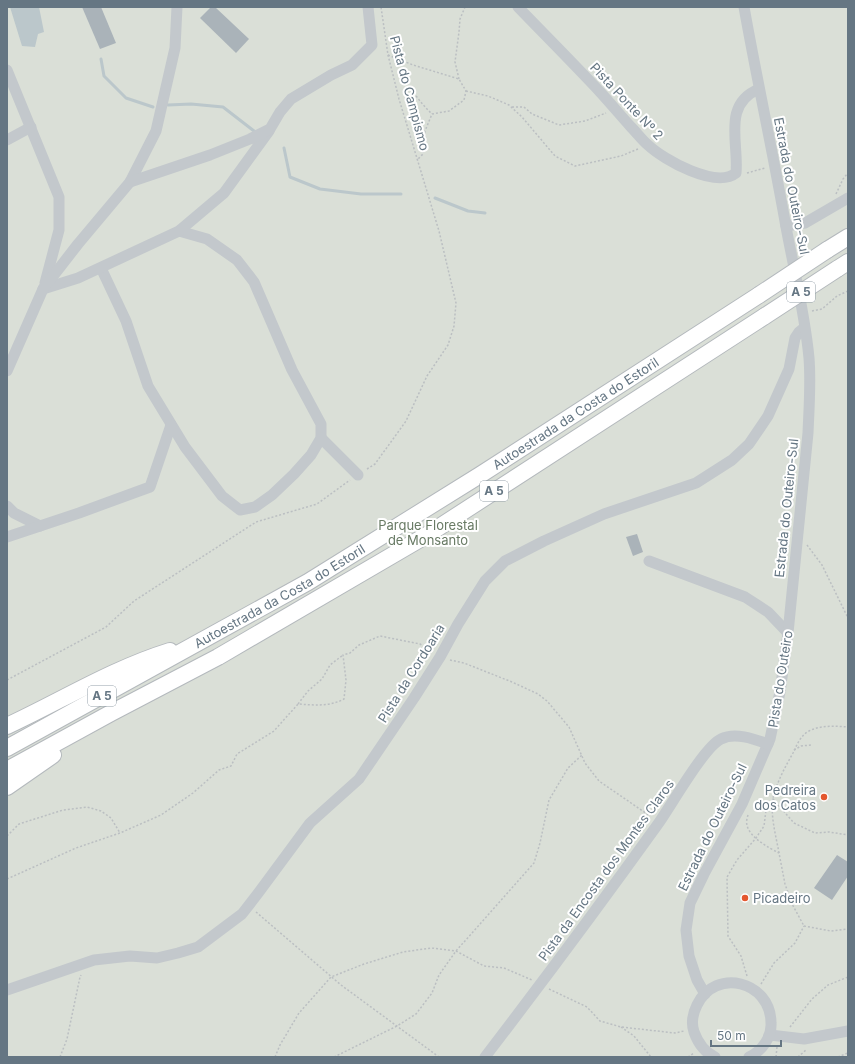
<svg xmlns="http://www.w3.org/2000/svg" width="855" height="1064" viewBox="0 0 855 1064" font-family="Inter,sans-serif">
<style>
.green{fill:#dadfd7}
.water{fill:#bbc7cb}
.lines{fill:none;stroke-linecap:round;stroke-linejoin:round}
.stream{stroke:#bbc7cb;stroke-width:3}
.building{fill:#aab3b9}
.highway-casing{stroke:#b4b9bd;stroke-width:18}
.path{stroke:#bbbfc2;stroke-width:1.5;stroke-dasharray:2 2;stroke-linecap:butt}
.minor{stroke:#c3c8cc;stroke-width:11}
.highway{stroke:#fff;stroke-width:16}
.highway-bridge-casing{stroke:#b4b9bd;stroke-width:18;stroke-linecap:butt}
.highway-bridge{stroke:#fff;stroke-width:16}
.poi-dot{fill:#e4572e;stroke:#fff;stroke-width:1.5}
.labels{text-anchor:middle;stroke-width:4;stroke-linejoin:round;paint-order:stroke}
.shield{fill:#fff;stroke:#939fa8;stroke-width:1}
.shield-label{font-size:12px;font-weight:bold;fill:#657683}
.street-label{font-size:13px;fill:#657683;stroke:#fff}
.park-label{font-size:13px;fill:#687a64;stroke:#fff}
.poi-label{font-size:13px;fill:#657683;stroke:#fff;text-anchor:end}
</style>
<rect width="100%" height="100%" fill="#fafaf8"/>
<!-- green -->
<rect class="green" x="7" y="7" width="841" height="1050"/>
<!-- water -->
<path class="water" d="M10,7h29l5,25 -6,2 -3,13 -13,-1z"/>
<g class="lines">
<!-- stream -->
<g class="stream">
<path d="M101,59l3,17 22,22 27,9"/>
<path d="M168,105l23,-1 32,3 31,24"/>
<path d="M284,148l6,29 30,12 41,5h40"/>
<path d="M435,198l33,13 17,2"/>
</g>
</g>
<!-- building -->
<g class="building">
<path d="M82,7h19l15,36 -16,6z"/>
<path d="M211,7h4l34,32 -13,14 -36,-35z"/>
<path d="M637,534l6,18 -10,4 -7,-19z"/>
<path d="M837,855l11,7v14l-16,24 -18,-12z"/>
</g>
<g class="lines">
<defs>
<g id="highway">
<path d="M827,250l21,-13"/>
<path d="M837,269l11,-7"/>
<path d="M7,726c54,-25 105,-57 163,-75"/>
<path id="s1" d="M7,748l301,-166 172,-107 279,-180"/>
<path d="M7,770l104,-57 107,-56 209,-122 338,-219"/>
<path d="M7,787l46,-32"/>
</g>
</defs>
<!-- highway casing -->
<use href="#highway" class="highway-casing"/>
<!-- path -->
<g class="path">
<path d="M388,55l25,10 46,14 7,12 -2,9 -15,11 -17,3 -7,17 -2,23 -5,5"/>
<path d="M394,58c11,21 20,39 38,56"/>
<path d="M459,79l-4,-17 4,-30 1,-13 5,-12"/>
<path d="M466,91l22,5 21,9 13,12 33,39 20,10 46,-10 17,-7"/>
<path d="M512,107h12l8,7 27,11 26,-4 21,-8"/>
<path d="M747,173l18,-5"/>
<path d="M836,194l7,-15 5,-6"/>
<path d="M812,311l10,-2 15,-13 11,-5"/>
<path d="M367,469l8,-5 31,-43 21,-45 21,-31 6,-19 2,-23 -17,-72 -40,-132 -11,-44 -7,-48"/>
<path d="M807,545l15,20 26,53"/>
<path d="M450,660l14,3 48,19 26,12 9,7 22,26 16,36 14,18 51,35"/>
<path d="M7,680l99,-53 28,-26 122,-79 61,-18 33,-24"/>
<path d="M298,704l10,-13 14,-12 8,-14 13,-10"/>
<path d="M794,750l7,-4 10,-1"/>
<path d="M748,815c-1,3 -2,7 -1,10 2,12 22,23 32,28l6,31 7,20 12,22"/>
<path d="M7,836l12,-12 44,-14 24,-3 14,4 10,7 9,15"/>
<path d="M779,853c-3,-17 -9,-38 -6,-55 4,-16 12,-31 20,-45 4,-8 7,-17 16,-22 12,-6 26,-5 39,-4"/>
<path d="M7,879l69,-31 44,-15 41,-18 32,-22 26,-23 12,-4 6,-12 37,-23 24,-27c16,1 31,3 46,-5l2,-19 -3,-25 7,-2 9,-8 21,-9 40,8 11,7"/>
<path d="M256,912l85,73 98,72"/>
<path d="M804,926l27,5 17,-2"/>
<path d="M747,976l-6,-20 -13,-20 -1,-59 10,-17 19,-22 8,-12 2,-16 7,-11 21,24 21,10 14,-1 19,3"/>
<path d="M761,984l13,-21 21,-20 9,-17"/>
<path d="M549,989l38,18 13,14 21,6 54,6 9,-2"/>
<path d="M621,1027l13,9 17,21"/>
<path d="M790,1027l22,-28 16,-14 20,-8"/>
<path d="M60,1057l7,-18 13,-62 1,-2"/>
<path d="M275,1057l5,-12 19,-32 32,-36 33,-13 39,-12 28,-4 25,3 28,15 20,2 28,12"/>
<path d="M334,1057l63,-31 19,-12 16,-21 7,-18 17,-24 78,-88 6,-20 9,-43 19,-32 14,-13"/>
<path d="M688,1057l6,-4"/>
<path d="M776,1057l1,-10"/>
<path d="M798,1057l8,-7"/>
<path d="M838,1057l10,-4"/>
</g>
<!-- minor -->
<g class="minor">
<path d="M518,7c28,29 56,57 83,86 10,11 20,23 30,34 6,6 11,13 17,18 16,15 68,44 88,28 3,-30 -14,-69 23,-84"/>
<path d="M7,70l52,127v33l-14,53"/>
<path d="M7,140l24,-13"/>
<path d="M130,182l26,-51 19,-83 2,-41"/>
<path d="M786,226l19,-3 43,-25"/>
<path d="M101,268l25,53 22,65 37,61 37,49 18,14 15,-3 17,-12 22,-21 17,-19 10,-17v-14l-29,-54 -38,-88 -17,-22 -30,-21 -28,-8"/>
<path d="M43,289l35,-11 101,-47 45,-38 45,-62"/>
<path d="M7,371l36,-82 35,-45 52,-62 80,-27 40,-16 20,-10 10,-17 11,-13 40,-24 21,-10 20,-20 -4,-38"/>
<path d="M321,438l37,37"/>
<path d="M7,506l7,7 26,13"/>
<path d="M7,537l72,-24 71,-26 21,-62"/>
<path d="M649,561l96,36 23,15 20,21"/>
<path d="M7,990l87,-30 36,-4 27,2 21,-5 20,-6 44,-33 17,-22 51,-69 49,-44 55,-81 26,-41 18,-33 27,-43 20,-20 39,-20 60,-27 92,-31 36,-23 17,-16 19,-28 21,-47 6,-31 4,-6 5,-4"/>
<path d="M705,994l-8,-14 -8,-24 -3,-26 4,-27 14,-29 38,-70 28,-65 10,-47 8,-59 20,-200c1,-25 3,-50 1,-75 -4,-44 -15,-88 -23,-131 -13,-74 -29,-147 -42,-220"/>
<path d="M770,1035l34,4 44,-8"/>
<path d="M485,1057c59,-77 117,-155 173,-233 13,-18 46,-77 63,-85 14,-7 33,0 47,5"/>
<path d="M715,1057c-11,-5 -17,-14 -21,-25 -3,-9 -1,-19 3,-27 18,-38 74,-24 74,18 1,14 -9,28 -22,34"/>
</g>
<!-- highway -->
<use href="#highway" class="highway"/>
<defs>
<g id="highway-bridge">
<path d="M759,295l68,-45"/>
<path d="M765,316l72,-47"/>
</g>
</defs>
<!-- highway-bridge casing -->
<use href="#highway-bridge" class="highway-bridge-casing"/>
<!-- highway-bridge -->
<use href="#highway-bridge" class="highway-bridge"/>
</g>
<!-- markers -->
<g class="poi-dot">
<circle cx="824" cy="797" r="4"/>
<circle cx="745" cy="898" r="4"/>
</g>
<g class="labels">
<!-- shield labels -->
<g class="shield">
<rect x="787" y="282" width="28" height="20" rx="3"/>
<rect x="480" y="481" width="28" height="20" rx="3"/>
<rect x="88" y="686" width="28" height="20" rx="3"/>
</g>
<g class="shield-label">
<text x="801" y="296">A 5</text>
<text x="494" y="495">A 5</text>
<text x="102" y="700">A 5</text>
</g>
<!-- street labels -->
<g class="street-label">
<text transform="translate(410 93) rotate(75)" y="5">Pista do Campismo</text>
<text transform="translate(627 101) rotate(47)" y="5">Pista Ponte Nº 2</text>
<text transform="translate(792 186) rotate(79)" y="5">Estrada do Outeiro-Sul</text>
<text dy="5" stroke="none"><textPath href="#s1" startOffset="660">Autoestrada da Costa do Estoril</textPath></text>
<text transform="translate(786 508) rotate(-84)" y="5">Estrada do Outeiro-Sul</text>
<text dy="5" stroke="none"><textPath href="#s1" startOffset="312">Autoestrada da Costa do Estoril</textPath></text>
<text transform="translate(411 673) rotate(-58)" y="5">Pista da Cordoaria</text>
<text transform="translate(780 679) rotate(-81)" y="5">Pista do Outeiro</text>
<text transform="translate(712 827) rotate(-64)" y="5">Estrada do Outeiro-Sul</text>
<text transform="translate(606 870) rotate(-54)" y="5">Pista da Encosta dos Montes Claros</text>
</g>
<!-- park labels -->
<g class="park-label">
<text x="428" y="530">Parque Florestal<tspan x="428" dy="15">de Monsanto</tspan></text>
</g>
<!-- poi labels -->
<g class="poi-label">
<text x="816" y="795">Pedreira<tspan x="816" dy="15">dos Catos</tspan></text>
<text x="753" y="903" text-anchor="start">Picadeiro</text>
</g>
</g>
<!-- border -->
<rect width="855" height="1064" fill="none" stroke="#657683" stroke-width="16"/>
<!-- scale -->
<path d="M711 1040v6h70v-6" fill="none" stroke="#657683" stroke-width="2"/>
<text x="717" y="1040" font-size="12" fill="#657683" stroke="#ffffff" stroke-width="3" paint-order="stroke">50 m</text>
</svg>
